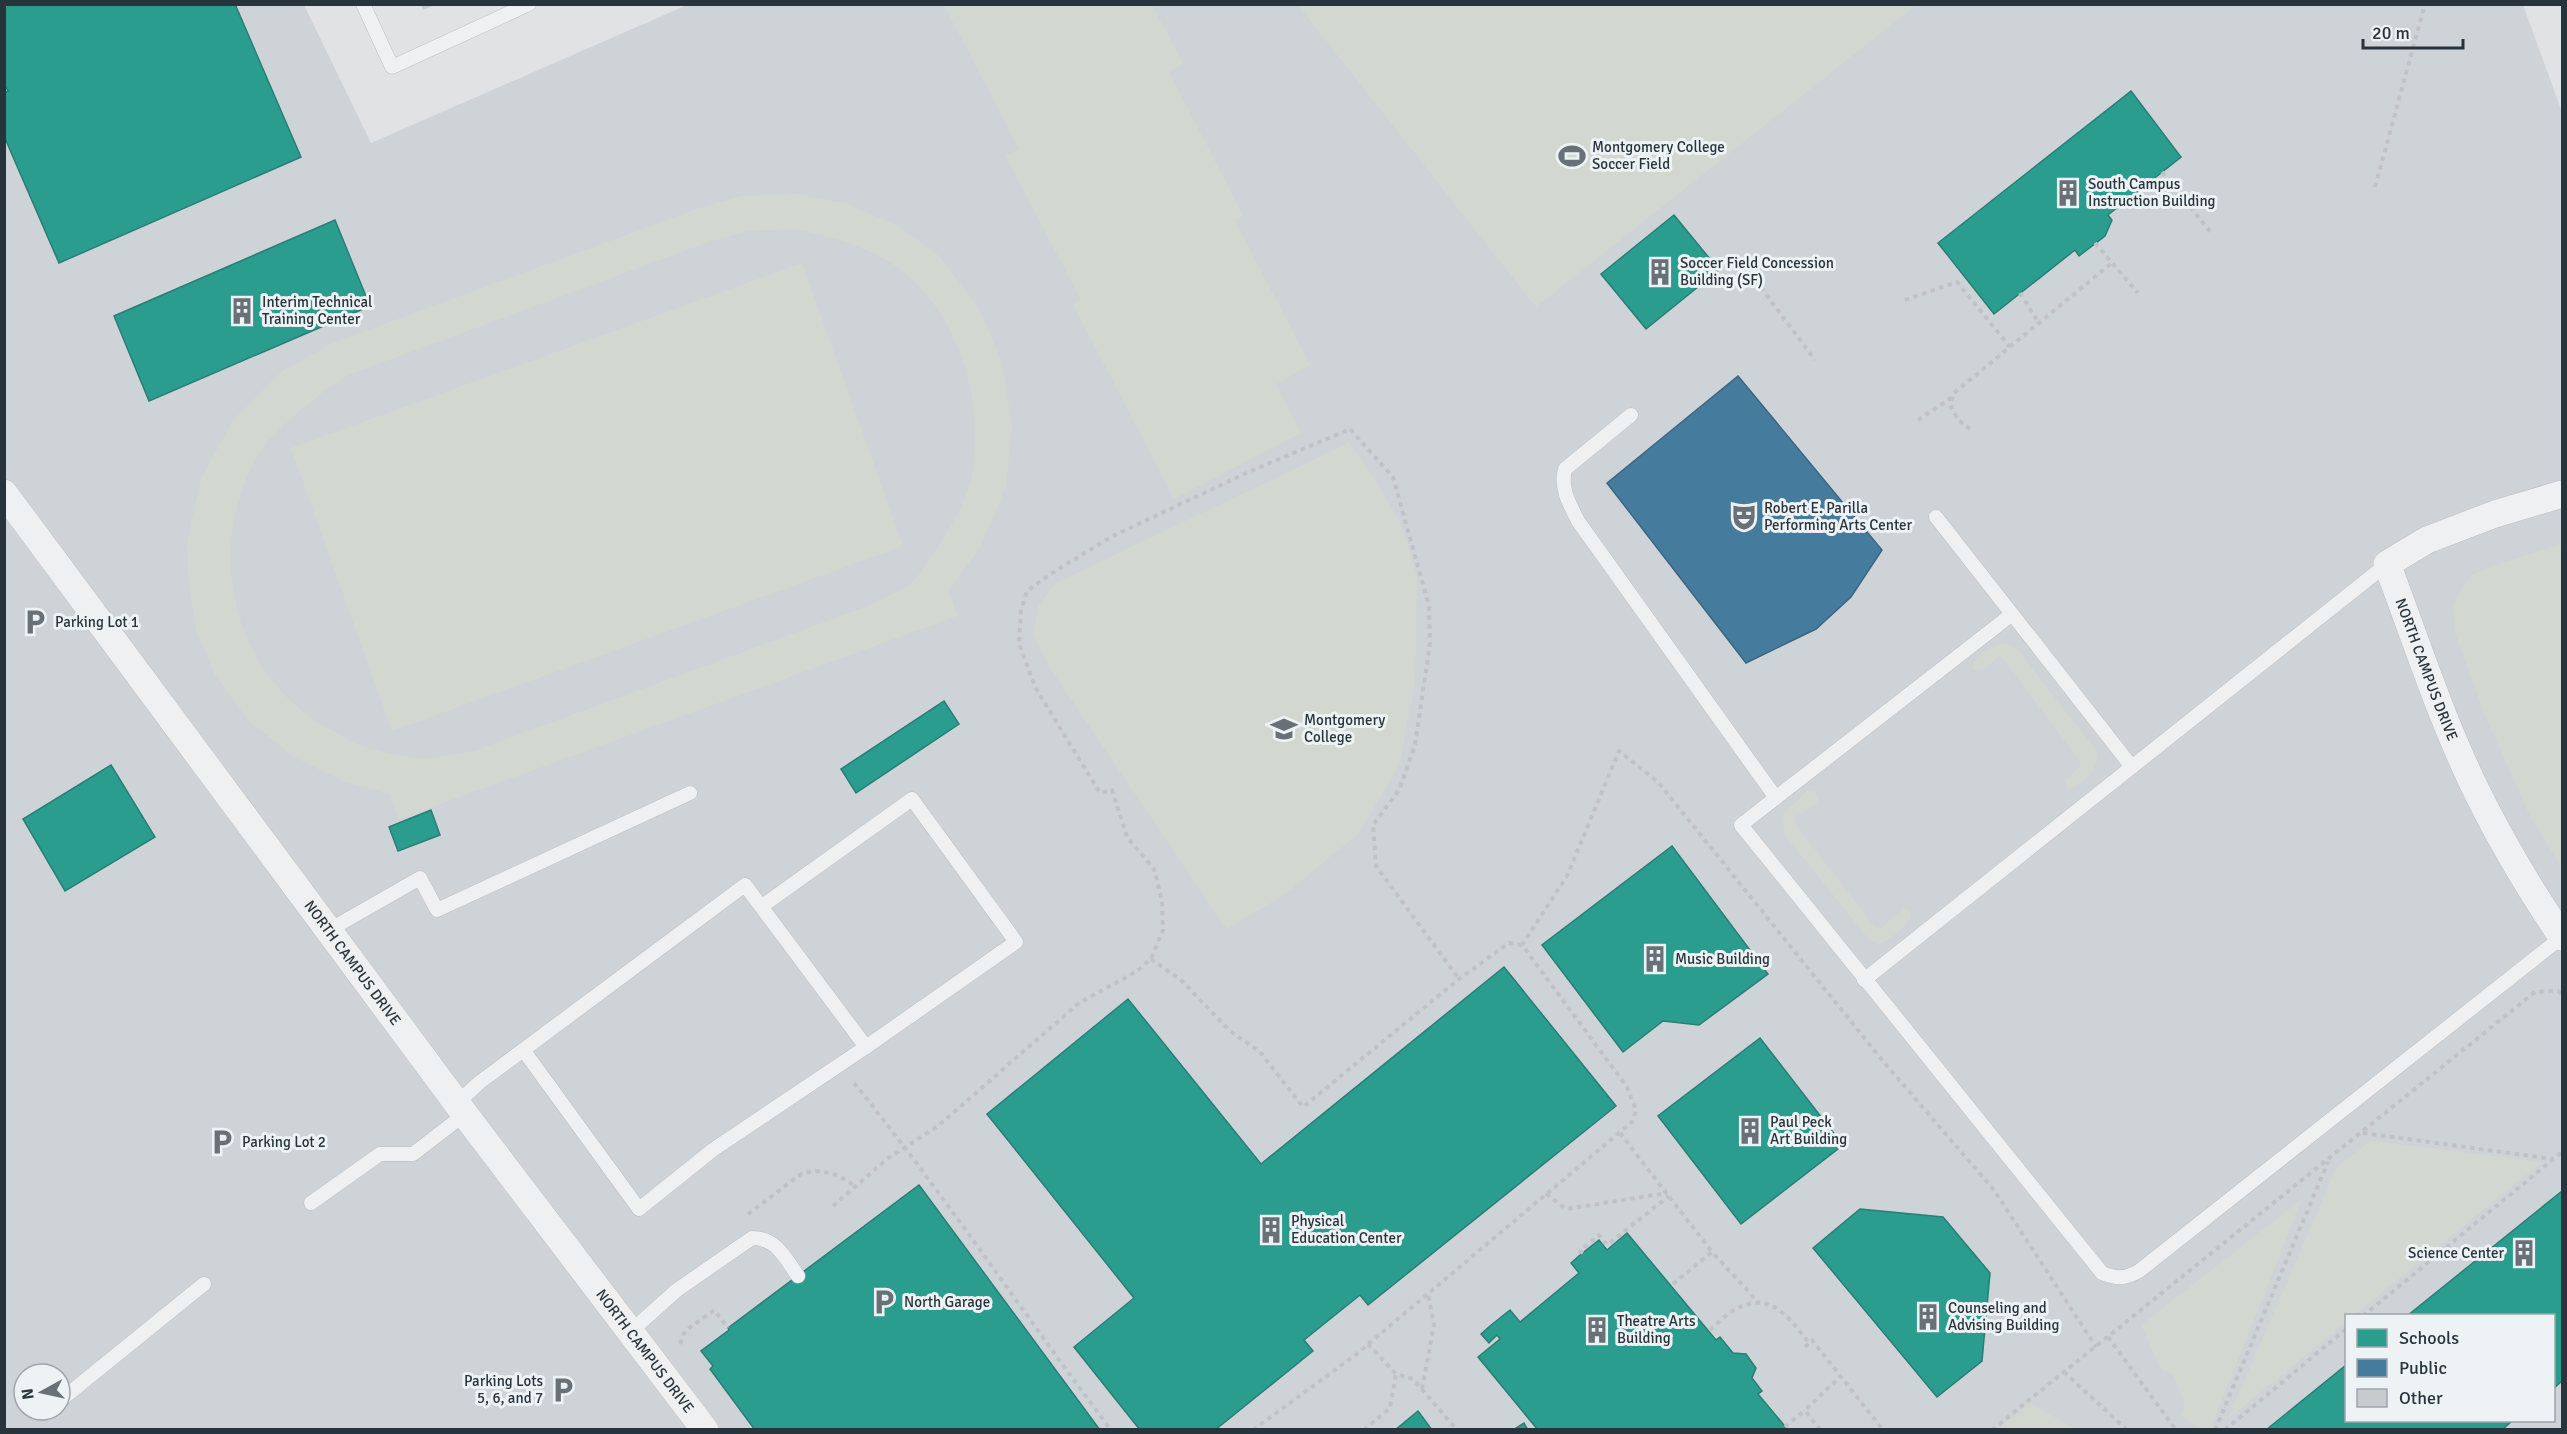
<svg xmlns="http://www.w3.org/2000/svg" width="2567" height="1434" viewBox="0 0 2567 1434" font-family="Signika,sans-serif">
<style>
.built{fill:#ced3d7;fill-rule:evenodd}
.green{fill:#d2d8d0;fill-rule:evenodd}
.schools{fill:#2a9d8f;stroke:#297e76;stroke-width:1.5}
.public{fill:#457b9d;stroke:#3c6680;stroke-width:1.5}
.building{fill:#c8cbcd}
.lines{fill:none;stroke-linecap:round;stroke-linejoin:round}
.service-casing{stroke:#bec0c2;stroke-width:15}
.minor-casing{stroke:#bec0c2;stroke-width:28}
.path{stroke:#bfc3c5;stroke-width:4;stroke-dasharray:4.5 4.5;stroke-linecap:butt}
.service{stroke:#eff0f1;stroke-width:14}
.minor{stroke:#eff0f1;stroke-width:27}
.labels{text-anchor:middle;stroke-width:6;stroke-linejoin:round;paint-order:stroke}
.poi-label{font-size:15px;fill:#28343c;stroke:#edf2f4;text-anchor:start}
.street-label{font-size:15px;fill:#28343c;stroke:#edf2f4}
</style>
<rect width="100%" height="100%" fill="#e0e2e4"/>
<!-- built -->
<path class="built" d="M5,5h299l67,138 316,-138h1836l39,107v1317l-2557,1zM2346,1316h208v104h-208zM24,1374h36v36h-36z"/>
<!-- green -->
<g class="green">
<path d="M944,5h208l31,59 -14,8 74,144 -8,5 75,144 -34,19 25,49 -127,66 -101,-195 8,-4 -75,-144 13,-7z"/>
<path d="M1298,5h618l-380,302z"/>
<path d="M798,194l50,10 50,22 41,30 39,51 24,56 10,62 -6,61 -26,61 -31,43 8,26 -558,203 -10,-25 -46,-13 -49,-24 -45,-36 -34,-46 -18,-43 -8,-43 -2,-46 14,-64 32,-59 49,-49 51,-28 364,-134 45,-13zM795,229c43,9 87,21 120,53 50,49 68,126 57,194 -5,23 -22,54 -36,73 -8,11 -17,29 -28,36 -12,9 -27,14 -40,21l-394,145c-17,2 -37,8 -54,7 -18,-1 -41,-7 -59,-12 -9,-3 -19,-10 -28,-15 -104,-54 -132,-189 -69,-286 4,-6 11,-11 16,-16 21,-21 43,-38 68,-54l360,-133 40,-11z"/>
<path d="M802,263l101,283 -511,185 -101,-283z"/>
<path d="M1349,443l29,41 24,43 15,50 -2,105 -16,83 -40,68 -75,62 -58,34 -177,-263 -16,-31 5,-29 18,-23z"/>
<path d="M2562,544v324l-32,-52 -46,-103 -28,-78 -3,-28 4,-11 15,-21 17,-8z"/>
<path d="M2006,643l11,6 81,104c0,14 -14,34 -30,35l-3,-7 16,-16 -1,-4 -77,-103 -4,-2 -15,13 -8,2 -3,-2c1,-16 20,-24 33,-26z"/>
<path d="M1814,790l4,8 -1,5 -22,14v7l80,103 6,1 23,-20 5,2 2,6c-4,11 -23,25 -34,29l-10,-8 -82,-102 -2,-21 24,-23z"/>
<path d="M2371,1141l171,21 -188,153 -8,1v6l-118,97 109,-252z"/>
<path d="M2302,1199l-92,230h-11l-18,-14 4,-10 -12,-32 -11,-2 -21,-46z"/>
<path d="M2030,1403l45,26h-73l1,-4z"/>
</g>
<!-- schools -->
<g class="schools">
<path d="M4,4h231l66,153 -242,106 -55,-127v-43l4,-2 -4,-7z"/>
<path d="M2131,91l50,66 -73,58 4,5 -7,16 -26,20 -4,-6 -81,64 -56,-71z"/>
<path d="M1674,215l45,55 -73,59 -45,-55z"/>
<path d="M335,220l35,86 -221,95 -35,-85z"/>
<path d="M944,701l15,23 -103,69 -15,-24z"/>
<path d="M111,765l44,72 -90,54 -42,-72z"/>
<path d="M431,810l9,25 -42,16 -9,-24z"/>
<path d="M1672,846l96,128 -69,51 -36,-4 -40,31 -81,-107z"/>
<path d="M1504,967l112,139 -248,199 -8,-10 -56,45 9,11 -98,79h-75l-66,-83 60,-49 -147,-184 141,-115 133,165z"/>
<path d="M1760,1038l83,107 -102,79 -83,-108z"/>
<path d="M919,1185l181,245h-345l-45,-61 3,-3 -12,-15 28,-21 -1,-2z"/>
<path d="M2562,1191v190l-8,7v-72h-147z"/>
<path d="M1860,1209l83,8 47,56 -8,88 -45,36 -124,-149z"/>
<path d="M1627,1233l89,107 4,-3 13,16 13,1 10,14 -4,10 10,13 -4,3 30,36h-250l-60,-73 22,-18 -3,-4 -8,8 -8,-9 9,-8 20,-16 10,12 59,-49 -8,-10 9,-8 19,-15 8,10z"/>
<path d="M2346,1365v55h167l-11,10h-236z"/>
<path d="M1418,1411l14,19h-37z"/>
<path d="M1524,1423l4,7h-15z"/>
</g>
<!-- public -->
<path class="public" d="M1738,376l144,174 -31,47 -35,32 -70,34 -139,-180z"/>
<!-- building -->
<path class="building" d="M421,5h14l-12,5z"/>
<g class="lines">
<defs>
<g id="service">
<path d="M363,4l29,63 137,-63"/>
<path d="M1631,415l-66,54c-5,19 4,34 13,52l198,277"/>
<path d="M1936,517l196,250"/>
<path d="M2011,615l-270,210 361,448c15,6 23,6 37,-2l423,-334"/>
<path d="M762,906l150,-107 104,143 -150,105"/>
<path d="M329,930l91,-52 17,32 253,-117"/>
<path d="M1864,980l523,-416"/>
<path d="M457,1103l23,-21 265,-197 121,162 -152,102 -75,60 -115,-158"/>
<path d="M311,1203l69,-49h33l52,-40"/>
<path d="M630,1332l47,-42 75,-52c25,0 33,20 46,38"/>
<path d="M62,1399l142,-115"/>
</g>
<g id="minor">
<path id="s1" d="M4,493l466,628 235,309"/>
<path id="s2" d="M2562,494l-67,20 -68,26 -40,24c29,76 54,155 90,228 25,51 54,99 85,145"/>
</g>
</defs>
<!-- service casing -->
<use href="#service" class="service-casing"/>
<!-- minor casing -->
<use href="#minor" class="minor-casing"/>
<!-- path -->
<g class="path">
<path d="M2162,172l50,62"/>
<path d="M2375,187l50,-183"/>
<path d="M2095,243l43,50"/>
<path d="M1750,273l65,87"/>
<path d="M2020,293l19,30"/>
<path d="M1905,300l52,-18 53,65"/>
<path d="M1918,420l33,-22"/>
<path d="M1970,429l-12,-9 -8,-15 4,-12 159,-131"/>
<path d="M1151,959l31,22 48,50 30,21 43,55 156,-128 50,-36 13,2"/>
<path d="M854,1083c91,112 170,232 257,347"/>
<path d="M1620,1133l92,119"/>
<path d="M2363,1133l190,26"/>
<path d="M1546,1194l20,15 101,-16"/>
<path d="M833,1206l54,-47 51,-33 141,-123 58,-32 14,-12 12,-29 -1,-29 -8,-32 -27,-32 -15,-47 -12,3 -65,-106 -16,-44 2,-32 6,-20 28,-20 58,-35 131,-62 106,-45 43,48 36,129 1,37 -15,102 -16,45 -26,35 3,41 83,113"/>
<path d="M748,1214l53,-40c22,-7 36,0 54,12"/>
<path d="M1583,1253l-3,-2 19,-16 8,10 62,-49"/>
<path d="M1673,1284l39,-32 47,51"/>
<path d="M2363,1316l199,-164"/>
<path d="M1710,1330c8,-7 17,-17 26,-21 36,-19 54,10 73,34"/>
<path d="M2108,1337l68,93"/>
<path d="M680,1344l5,-13 29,-21 14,18"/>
<path d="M1368,1344l28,30 17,5 44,51"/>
<path d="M1805,1347l7,-7 71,90"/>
<path d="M2064,1372l63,58"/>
<path d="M1422,1389l12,-64 -6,-31"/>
<path d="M1785,1427l20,-17"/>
<path d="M1253,1430l101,-74 278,-234 4,-12 -9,-23 -105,-142 45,-69 52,-125 39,31 224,278 112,130 102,157"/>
<path d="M1364,1430l26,-22 6,-34"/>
<path d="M1820,1430l-15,-20 35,-33"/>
<path d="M1992,1430l543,-438 23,-1 4,3"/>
<path d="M2215,1430l113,-268"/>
<path d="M2225,1430l121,-101"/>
</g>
<!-- service -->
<use href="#service" class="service"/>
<!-- minor -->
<use href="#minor" class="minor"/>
</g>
<!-- icons -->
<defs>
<symbol id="stadium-bare" viewBox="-9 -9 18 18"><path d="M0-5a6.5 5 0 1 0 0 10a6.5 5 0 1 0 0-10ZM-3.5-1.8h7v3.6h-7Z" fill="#687177" stroke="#edf2f4" stroke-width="2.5" paint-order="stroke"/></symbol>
<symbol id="building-bare" viewBox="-9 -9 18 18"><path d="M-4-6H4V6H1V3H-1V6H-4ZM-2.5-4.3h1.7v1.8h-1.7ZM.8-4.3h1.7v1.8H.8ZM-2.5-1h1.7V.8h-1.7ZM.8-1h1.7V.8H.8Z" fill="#687177" stroke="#edf2f4" stroke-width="2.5" paint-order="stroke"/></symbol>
<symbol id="theatre-bare" viewBox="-9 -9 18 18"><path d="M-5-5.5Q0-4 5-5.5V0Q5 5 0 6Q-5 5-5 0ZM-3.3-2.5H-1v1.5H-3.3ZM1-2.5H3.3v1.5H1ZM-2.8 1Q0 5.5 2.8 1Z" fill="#687177" stroke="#edf2f4" stroke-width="2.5" paint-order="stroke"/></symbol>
<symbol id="parking-bare" viewBox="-9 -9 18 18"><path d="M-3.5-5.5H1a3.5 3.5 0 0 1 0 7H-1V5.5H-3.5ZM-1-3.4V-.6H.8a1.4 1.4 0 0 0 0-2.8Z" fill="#687177" stroke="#edf2f4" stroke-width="2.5" paint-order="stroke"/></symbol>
<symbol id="university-bare" viewBox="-9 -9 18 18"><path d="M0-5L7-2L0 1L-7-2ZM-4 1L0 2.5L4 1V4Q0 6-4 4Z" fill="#687177" stroke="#edf2f4" stroke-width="2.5" paint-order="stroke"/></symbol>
</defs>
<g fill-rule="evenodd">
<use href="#stadium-bare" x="1553" y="137" width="38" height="38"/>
<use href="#building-bare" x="2049" y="174" width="38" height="38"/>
<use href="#building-bare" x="1641" y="253" width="38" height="38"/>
<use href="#building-bare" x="223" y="292" width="38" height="38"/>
<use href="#theatre-bare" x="1725" y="498" width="38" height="38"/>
<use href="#parking-bare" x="16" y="603" width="38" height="38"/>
<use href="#university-bare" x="1265" y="710" width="38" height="38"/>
<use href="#building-bare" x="1636" y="940" width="38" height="38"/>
<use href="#building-bare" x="1731" y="1112" width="38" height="38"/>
<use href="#parking-bare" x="203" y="1123" width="38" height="38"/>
<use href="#building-bare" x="1252" y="1211" width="38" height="38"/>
<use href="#building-bare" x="2505" y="1234" width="38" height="38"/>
<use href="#parking-bare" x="865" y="1283" width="38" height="38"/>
<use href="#building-bare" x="1909" y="1298" width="38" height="38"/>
<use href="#building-bare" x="1578" y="1311" width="38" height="38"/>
<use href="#parking-bare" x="544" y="1371" width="38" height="38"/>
</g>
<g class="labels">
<!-- poi labels -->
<g class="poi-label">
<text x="1592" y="152">Montgomery College<tspan x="1592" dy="17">Soccer Field</tspan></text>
<text x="2088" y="189">South Campus<tspan x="2088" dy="17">Instruction Building</tspan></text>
<text x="1680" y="268">Soccer Field Concession<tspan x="1680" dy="17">Building (SF)</tspan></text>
<text x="262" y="307">Interim Technical<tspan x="262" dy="17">Training Center</tspan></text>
<text x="1764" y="513">Robert E. Parilla<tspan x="1764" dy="17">Performing Arts Center</tspan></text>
<text x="55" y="627">Parking Lot 1</text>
<text x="1304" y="725">Montgomery<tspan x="1304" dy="17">College</tspan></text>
<text x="1675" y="964">Music Building</text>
<text x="1770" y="1127">Paul Peck<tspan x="1770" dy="17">Art Building</tspan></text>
<text x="242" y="1147">Parking Lot 2</text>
<text x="1291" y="1226">Physical<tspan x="1291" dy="17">Education Center</tspan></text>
<text x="2504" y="1258" text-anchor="end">Science Center</text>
<text x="904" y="1307">North Garage</text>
<text x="1948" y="1313">Counseling and<tspan x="1948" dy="17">Advising Building</tspan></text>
<text x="1617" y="1326">Theatre Arts<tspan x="1617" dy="17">Building</tspan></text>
<text x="543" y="1386" text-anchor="end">Parking Lots<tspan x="543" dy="17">5, 6, and 7</tspan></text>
</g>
<!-- street labels -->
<g class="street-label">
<text dy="5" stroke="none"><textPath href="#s2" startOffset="302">NORTH CAMPUS DRIVE</textPath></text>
<text dy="5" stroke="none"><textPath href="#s1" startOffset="585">NORTH CAMPUS DRIVE</textPath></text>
<text dy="5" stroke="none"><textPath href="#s1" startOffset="1071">NORTH CAMPUS DRIVE</textPath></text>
</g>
</g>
<!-- border -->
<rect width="2567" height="1434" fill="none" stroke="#28343c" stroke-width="12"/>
<!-- legend -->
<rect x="2345" y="1314" width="210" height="108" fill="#edf2f4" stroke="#9ea6aa" stroke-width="1.5"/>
<rect x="2357" y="1329" width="30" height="18" fill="#2a9d8f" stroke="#9ea6aa" stroke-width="1.5"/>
<text x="2399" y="1344" font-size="18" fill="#28343c">Schools</text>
<rect x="2357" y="1359" width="30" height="18" fill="#457b9d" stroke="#9ea6aa" stroke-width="1.5"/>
<text x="2399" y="1374" font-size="18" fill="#28343c">Public</text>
<rect x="2357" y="1389" width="30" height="18" fill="#c8cbcd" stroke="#9ea6aa" stroke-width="1.5"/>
<text x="2399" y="1404" font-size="18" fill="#28343c">Other</text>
<!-- north arrow -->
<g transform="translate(42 1392) rotate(262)"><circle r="28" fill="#edf2f4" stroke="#9ea6aa" stroke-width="1.5"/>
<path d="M0-4.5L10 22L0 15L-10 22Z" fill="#687177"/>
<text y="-9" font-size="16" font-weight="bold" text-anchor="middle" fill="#28343c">N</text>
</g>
<!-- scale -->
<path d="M2363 39v9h100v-9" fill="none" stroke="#28343c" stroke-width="3"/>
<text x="2372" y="39" font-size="18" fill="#28343c" stroke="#edf2f4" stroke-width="4.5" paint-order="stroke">20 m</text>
</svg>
